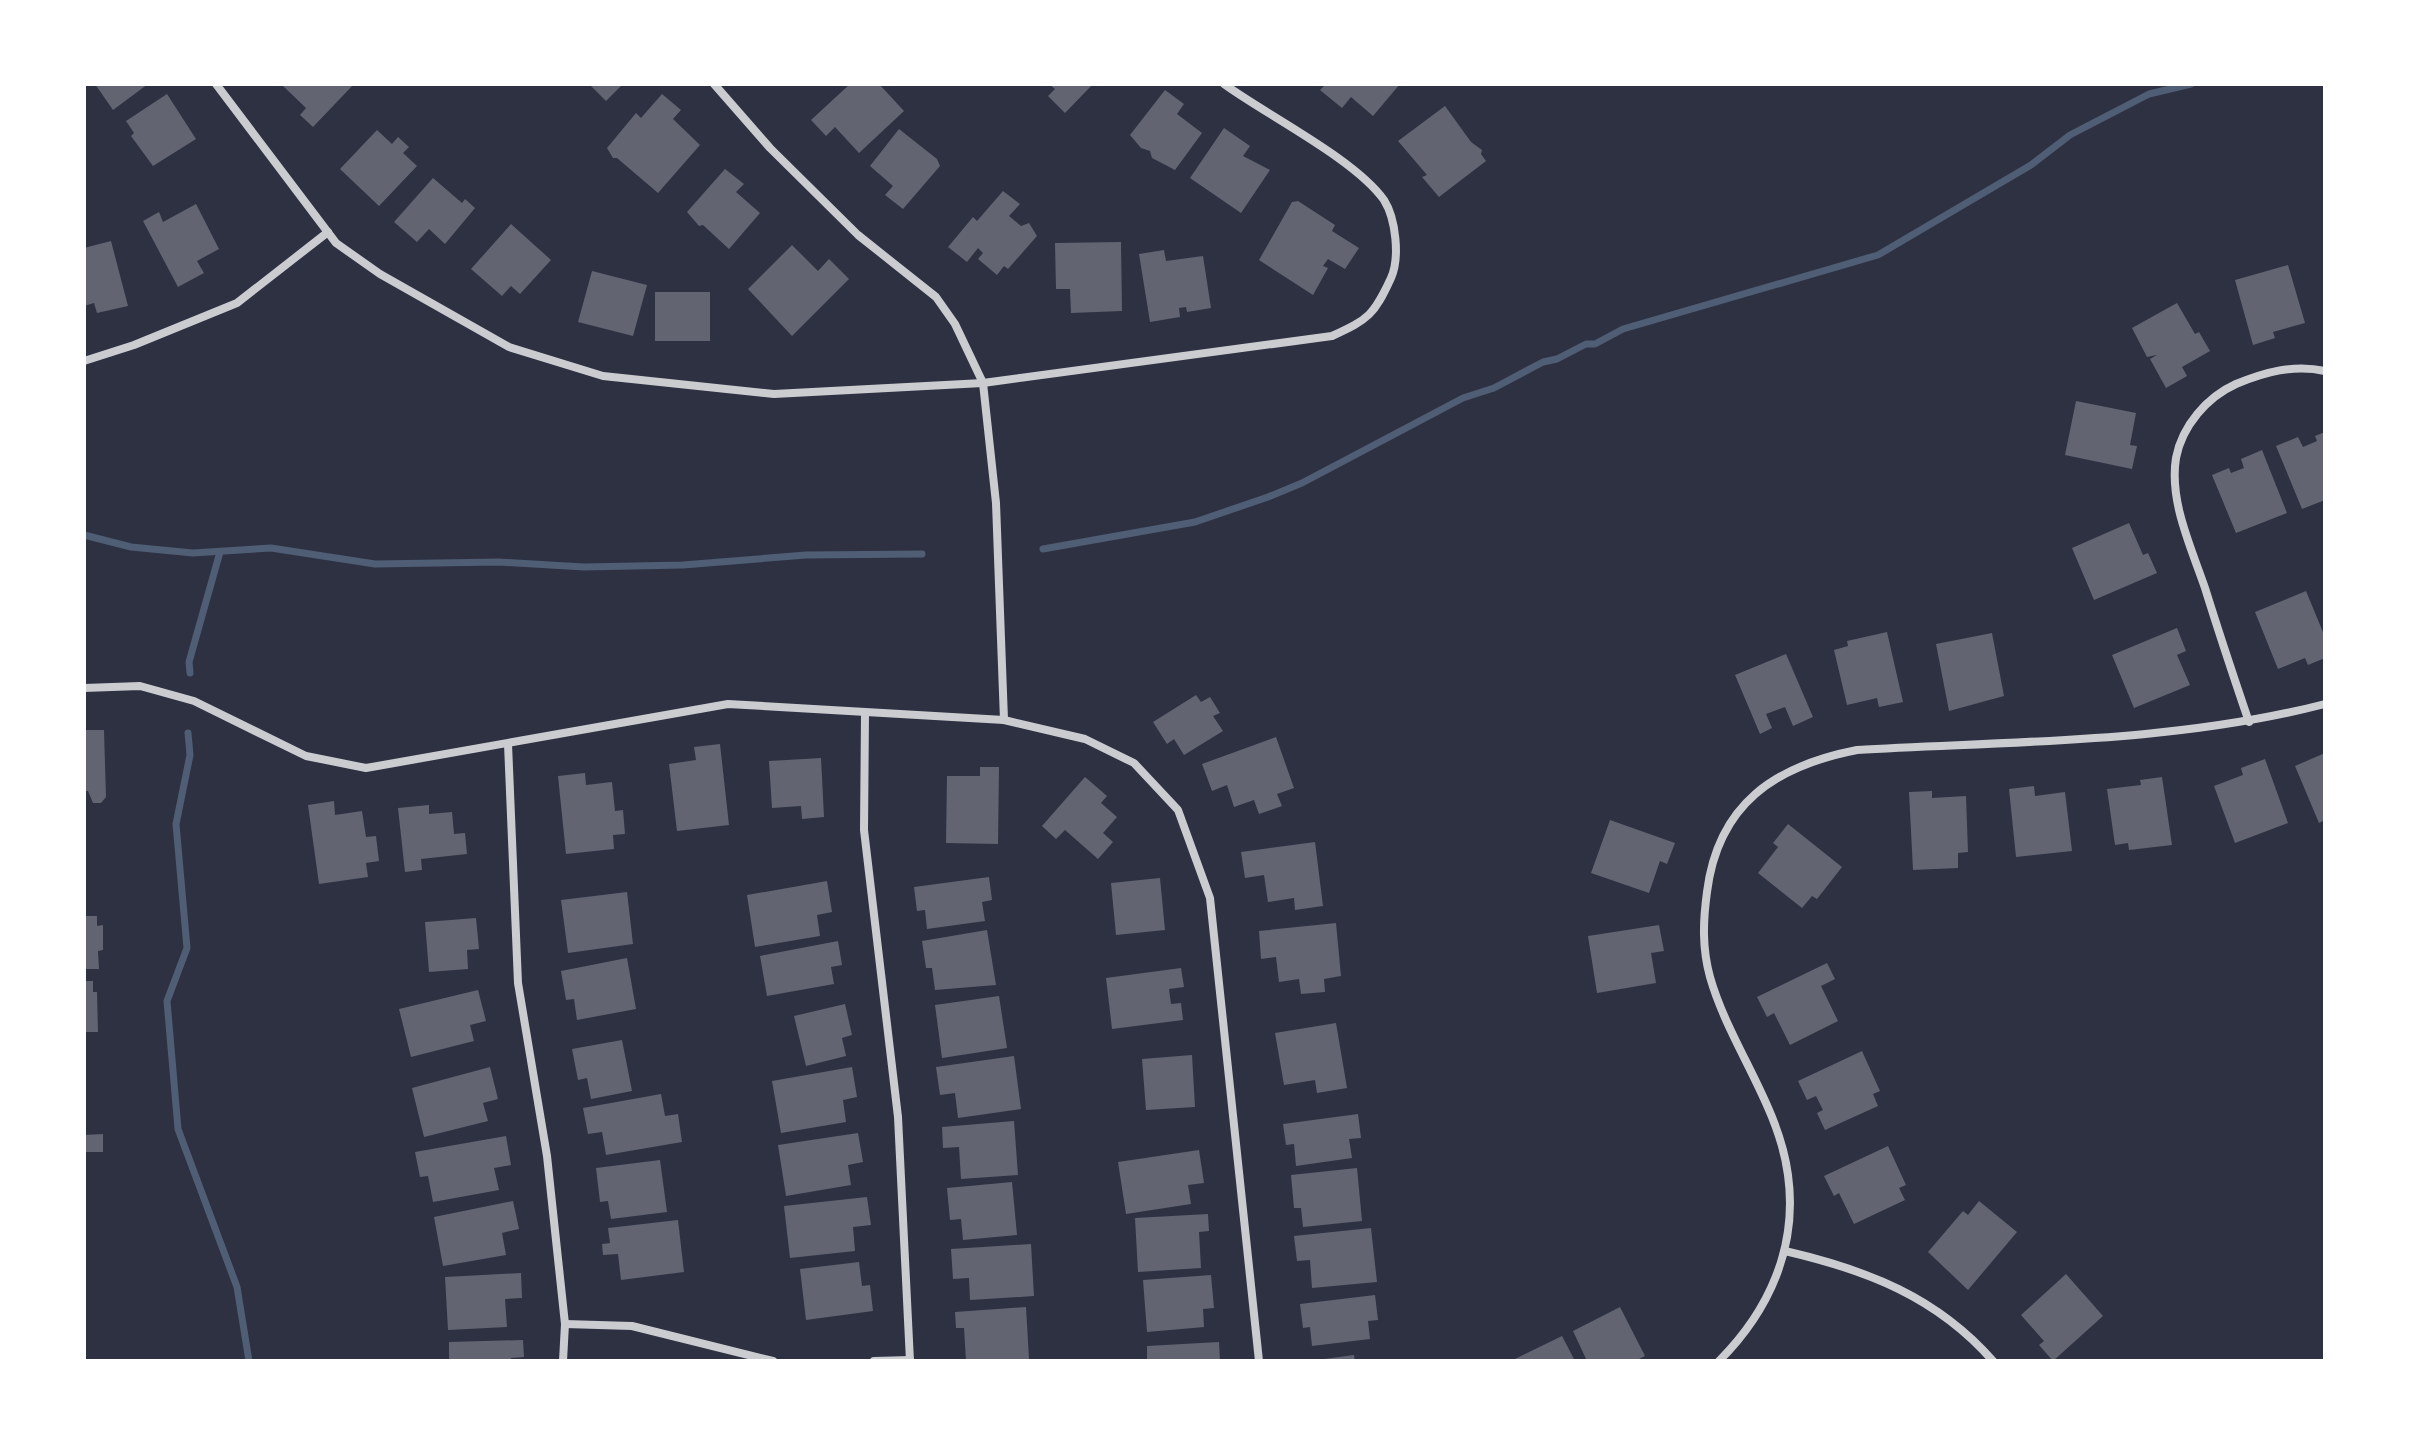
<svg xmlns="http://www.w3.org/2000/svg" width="2409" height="1445" viewBox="0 0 2409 1445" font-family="'Nunito Sans',sans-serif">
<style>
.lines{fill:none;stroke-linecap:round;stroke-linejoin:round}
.stream{stroke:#4f5d75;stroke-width:7}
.building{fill:#626471}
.minor{stroke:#caccd0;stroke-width:8}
</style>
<rect width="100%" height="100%" fill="#2d3142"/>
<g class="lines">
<!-- stream -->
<g class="stream">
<path d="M84,535l47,12 62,6 78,-5 104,16 124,-2 85,5 99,-2 123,-10 116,-1"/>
<path d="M1043,549l152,-27 73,-25 34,-14 161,-85 31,-10 49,-26 14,-3 29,-15h9l28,-15 255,-74 153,-90 39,-30 79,-41 42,-10"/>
<path d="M190,673l-1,-11 31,-110"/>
<path d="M188,733l2,22 -14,69 11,124 -20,53 11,128 59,158 12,74"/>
</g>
</g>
<!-- building -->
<g class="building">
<path d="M95,84h53l-35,26z"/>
<path d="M281,84h73l-41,43 -13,-12 6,-7z"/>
<path d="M589,84h34l-17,17z"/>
<path d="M850,84h29l25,27 -45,42 -24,-26 -9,9 -15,-16z"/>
<path d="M1049,84h44l-28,29 -17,-17 7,-7z"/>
<path d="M1326,84h74l-27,32 -22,-19 -9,11 -22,-18z"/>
<path d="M1165,90l19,14 -7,10 25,19 -27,37 -23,-12 -2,-7 -9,-3 -11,-13z"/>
<path d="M167,94l29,45 -43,27 -22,-30 3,-3 -8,-12z"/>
<path d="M662,94l19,16 -8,9 27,26 -42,48 -41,-35h-4l-6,-10 29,-35 5,5z"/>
<path d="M1445,106l26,36 11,8 -1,4 5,7 -47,36 -17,-20 5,-2 -29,-34z"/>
<path d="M1224,128l26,18 -7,10 27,14 -29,43 -51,-35z"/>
<path d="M899,129l38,30 3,7 -37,43 -18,-14 8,-9 -23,-20z"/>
<path d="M377,130l15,14 6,-7 11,10 -6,6 14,13 -38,40 -39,-37z"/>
<path d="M725,169l19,15 -8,8 24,21 -31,36 -26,-24 -4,1 -12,-14z"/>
<path d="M433,178l29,25 3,-4 10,9 -30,36 -16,-15 -12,13 -23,-20z"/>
<path d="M1003,191l17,13 -11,12 12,10 8,-3 8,13 -29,33 -4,-3 -7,9 -19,-16 5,-6 -5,-5 -11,14 -19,-15 25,-30 4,4z"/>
<path d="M1298,201l37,24 -3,6 27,17 -14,21 -17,-10 -5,7 5,2 -15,27 -54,-35 33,-58z"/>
<path d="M196,204l23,45 -22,12 7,12 -26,14 -35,-66 16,-9 4,10z"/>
<path d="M511,224l40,36 -31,34 -9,-8 -9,10 -31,-27z"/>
<path d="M111,241l17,65 -31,7 -3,-10 -10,3v-58z"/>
<path d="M1121,242l1,69 -51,2 -1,-24h-14l-1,-46z"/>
<path d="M792,245l26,26 11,-12 20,20 -57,57 -44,-47z"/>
<path d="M1164,250l2,11 37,-5 8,52 -24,4 -1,-5 -7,1 1,9 -30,5 -11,-68z"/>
<path d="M2288,265l17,58 -32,9 2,6 -22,7 -18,-65z"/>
<path d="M592,271l55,14 -14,51 -55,-14z"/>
<rect x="655" y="292" width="55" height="49"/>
<path d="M2177,303l18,31 4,-2 11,19 -28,16 5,9 -21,12 -16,-29 7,-4 -10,2 -15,-29z"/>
<path d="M2076,401l60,12 -6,32 7,1 -5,23 -67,-14z"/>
<path d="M2325,432v68l-23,9 -26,-63 22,-9 5,10 14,-6 -2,-5z"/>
<path d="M2262,450l25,63 -51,20 -24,-58 17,-7 2,5 13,-5 -3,-9z"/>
<path d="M2129,523l14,32 5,-2 9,20 -63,27 -22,-52z"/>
<path d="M2306,591l19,46v21l-17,7 -3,-7 -27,11 -23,-57z"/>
<path d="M2177,628l9,23 -9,4 13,30 -56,23 -22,-53z"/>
<path d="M1887,632l16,70 -24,5 -2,-9 -30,7 -13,-55 14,-4 -1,-5z"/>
<path d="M1992,633l12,63 -55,15 -13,-67z"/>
<path d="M1786,654l27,63 -20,9 -8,-19 -19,7 6,14 -12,6 -25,-59z"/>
<path d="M1196,695l5,7 9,-5 10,16 -7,3 10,15 -39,24 -10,-16 -7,5 -14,-22z"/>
<path d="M84,730h20l2,67 -5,6h-8l-5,-12h-4z"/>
<path d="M1276,737l18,51 -17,6 5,12 -23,8 -5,-14 -20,7 -7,-22 -15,6 -10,-27z"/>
<path d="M720,744l9,81 -52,6 -8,-67 27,-4 -2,-13z"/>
<path d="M2325,753v67l-6,3 -24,-57z"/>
<path d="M821,758l3,59 -22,2 -1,-13 -29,2 -3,-47z"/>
<path d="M2265,759l23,64 -53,20 -21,-57 29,-11 -2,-7z"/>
<path d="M980,767h19l-1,77 -52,-1 1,-67h33z"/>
<path d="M585,773l1,12 26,-3 3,29 8,-1 2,24 -12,1 1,14 -48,5 -8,-78z"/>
<path d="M1085,777l22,19 -6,7 16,14 -14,16 10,9 -15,17 -33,-29 -9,9 -14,-13z"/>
<path d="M2162,777l10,68 -43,5 -1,-7 -13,2 -8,-56 34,-4 -1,-5z"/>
<path d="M2034,786l1,10 30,-4 7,59 -56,6 -7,-68z"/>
<path d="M1932,791v7l34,-2 2,56 -10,1v15l-45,2 -4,-78z"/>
<path d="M334,801l1,14 27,-4 4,26 10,-1 3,25 -13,2 2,14 -49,7 -11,-79z"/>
<path d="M429,805v9l23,-2 2,22 11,-1 2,21 -46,5 1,11 -17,2 -7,-64z"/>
<path d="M1610,820l65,23 -8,21 -7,-3 -11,32 -58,-20z"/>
<path d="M1788,824l54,43 -25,32 -5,-3 -10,12 -44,-35 20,-26 -5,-4z"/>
<path d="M1315,842l8,64 -28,4 -1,-12 -26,4 -4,-27 -19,3 -4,-26z"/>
<path d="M989,877l3,23 -10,2 3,19 -58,8 -2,-19 -8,1 -3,-24z"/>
<path d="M1160,878l5,52 -49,5 -5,-52z"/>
<path d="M827,881l5,31 -15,3 3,21 -65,11 -8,-52z"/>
<path d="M627,892l6,52 -65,9 -7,-53z"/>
<path d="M84,916h13v10l6,-1v25l-5,1 1,18h-15z"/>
<path d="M476,918l3,31 -12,1 1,19 -39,3 -4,-50z"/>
<path d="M1336,923l5,53 -17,3 1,13 -24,2 -2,-15 -20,3 -3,-25 -15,2 -2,-28z"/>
<path d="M1659,925l5,26 -13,2 5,30 -59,10 -9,-57z"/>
<path d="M987,930l9,55 -61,5 -3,-22h-6l-4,-27z"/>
<path d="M838,941l4,24 -11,2 3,17 -67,12 -7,-40z"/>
<path d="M627,958l9,51 -59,11 -3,-21 -8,1 -5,-29z"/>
<path d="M1827,963l8,16 -14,7 17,35 -48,24 -16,-32 -7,4 -10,-20z"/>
<path d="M1181,968l3,19 -15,2 2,15 10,-1 2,17 -71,9 -6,-51z"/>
<path d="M84,981h9v11h4l1,40h-14z"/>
<path d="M478,990l8,31 -16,4 4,16 -63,16 -12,-48z"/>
<path d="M999,996l8,52 -65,10 -7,-53z"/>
<path d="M845,1004l7,31 -10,3 4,18 -40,10 -12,-50z"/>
<path d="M1336,1023l11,65 -30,5 -2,-13 -31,5 -9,-52z"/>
<path d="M622,1040l10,51 -41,8 -4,-21 -9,2 -6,-31z"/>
<path d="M1862,1051l18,40 -7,3 5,12 -53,24 -8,-17 6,-3 -7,-14 -9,4 -9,-19z"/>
<path d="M1192,1055l3,52 -49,3 -4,-51z"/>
<path d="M1014,1056l7,53 -63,9 -3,-25 -15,2 -4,-28z"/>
<path d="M490,1067l8,32 -15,4 5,18 -64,16 -12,-49z"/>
<path d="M852,1067l5,30 -14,3 3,22 -65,11 -9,-52z"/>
<path d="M661,1094l4,22 13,-2 4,28 -76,13 -4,-23 -14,2 -5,-26z"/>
<path d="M1358,1114l3,24 -12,1 3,19 -56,8 -2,-22 -8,1 -3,-21z"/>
<path d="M1014,1121l4,54 -57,4 -2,-32 -16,1 -1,-21z"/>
<path d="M858,1133l5,29 -15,3 3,20 -65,11 -8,-51z"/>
<path d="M103,1134v18h-19v-17z"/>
<path d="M506,1136l5,29 -17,3 5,22 -66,12 -5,-26 -8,1 -5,-25z"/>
<path d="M1888,1146l18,39 -7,3 6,12 -51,24 -15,-31 -5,3 -10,-20z"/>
<path d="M1199,1150l5,33 -16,2 3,19 -65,10 -8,-52z"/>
<path d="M660,1160l7,52 -56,7 -3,-18 -8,1 -4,-34z"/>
<path d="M1357,1168l5,53 -59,6 -2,-19h-7l-3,-33z"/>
<path d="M1012,1182l5,53 -54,5 -2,-21 -11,1 -3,-32z"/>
<path d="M867,1197l4,28 -18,2 2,24 -65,7 -6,-52z"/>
<path d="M513,1201l6,28 -17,4 4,22 -63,11 -9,-49z"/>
<path d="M1979,1201l38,31 -49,58 -40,-38 35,-41 5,4z"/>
<path d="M1208,1214l1,17 -10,1 2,36 -63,4 -3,-54z"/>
<path d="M678,1220l6,52 -63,8 -3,-26 -15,1 -1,-11 8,-1 -2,-15z"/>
<path d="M1371,1228l6,54 -65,6 -2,-28 -13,1 -3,-25z"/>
<path d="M1031,1244l3,52 -64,4 -1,-22 -16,1 -2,-30z"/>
<path d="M859,1262l3,24 8,-1 3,26 -67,9 -6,-51z"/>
<path d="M521,1273l1,25 -17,1 2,28 -59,3 -3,-53z"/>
<path d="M2066,1274l37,42 -50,45 -14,-16 5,-4 -23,-26z"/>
<path d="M1211,1275l3,33 -11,1 1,18 -57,5 -4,-52z"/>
<path d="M1375,1295l3,25 -10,1 2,18 -58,7 -2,-19 -7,1 -3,-24z"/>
<path d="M1026,1307l3,52 -63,2 -2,-33h-8l-1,-16z"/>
<path d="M1620,1307l25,49 -10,5h-48l-14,-30z"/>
<path d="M1562,1336l13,25h-59l-1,-2z"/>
<path d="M523,1340l1,17 -13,1 1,3h-63v-19z"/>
<path d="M1219,1342l1,19h-73v-15z"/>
<path d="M1354,1355l1,6h-31v-2z"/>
</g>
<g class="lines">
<!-- minor -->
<g class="minor">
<path d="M216,84l120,159 44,31 129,73 94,29 171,18 209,-11 349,-47c37,-17 42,-21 59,-58 9,-20 5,-59 -7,-78 -29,-41 -116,-84 -160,-116"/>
<path d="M714,84l56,64 88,87 78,62 19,27 28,59 13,120 8,217"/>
<path d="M84,361l50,-16 103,-42 91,-71"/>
<path d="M84,688l56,-2 54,15 112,55 60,12 362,-64 276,16 81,19 49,24 44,47 32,88 49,463"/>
<path d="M865,714l-1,116 34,287 12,244"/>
<path d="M2249,722c-15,-44 -30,-89 -44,-134 -14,-41 -36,-87 -29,-130 6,-32 31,-61 60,-74 29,-12 58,-20 89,-13"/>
<path d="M508,744l10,239 29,173 18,168 -2,37"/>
<path d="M1785,1251c82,19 152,46 208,110"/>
<path d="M565,1324l67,2 141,35"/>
<path d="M874,1361l36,-1"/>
<path d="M1719,1361c50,-50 79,-114 69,-186 -9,-70 -59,-131 -78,-198 -8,-29 -7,-56 -3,-85 11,-88 68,-126 150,-142 156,-9 317,-7 468,-46"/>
</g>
</g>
<!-- border -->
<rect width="2409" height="1445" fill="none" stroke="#ffffff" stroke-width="172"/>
</svg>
